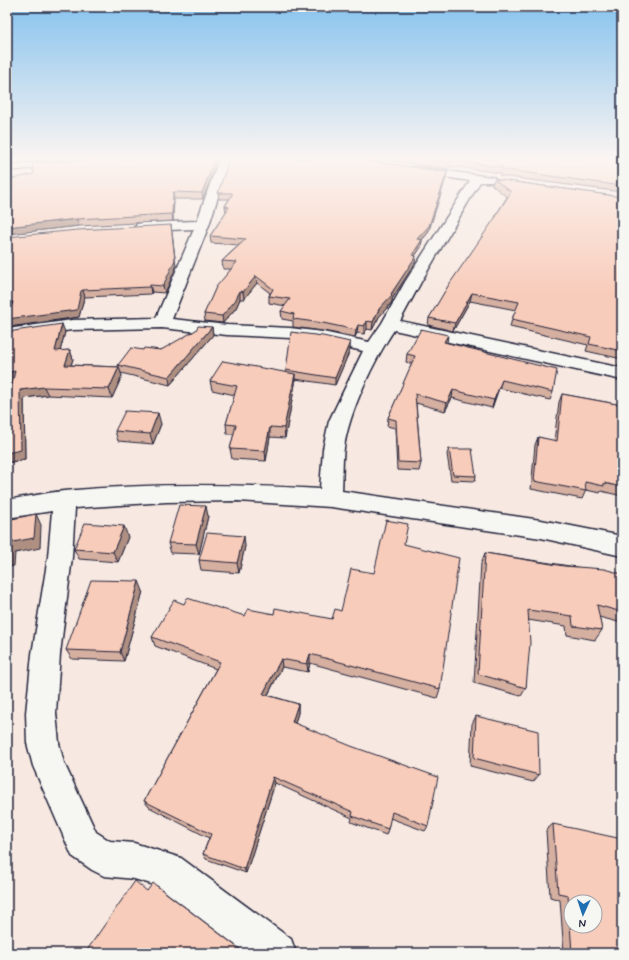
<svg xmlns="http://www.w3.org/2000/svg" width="629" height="960" viewBox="0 0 629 960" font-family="Mynerve,sans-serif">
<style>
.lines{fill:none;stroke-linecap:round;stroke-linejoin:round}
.minor-casing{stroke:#22223b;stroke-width:3}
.minor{fill:#f6f6f2;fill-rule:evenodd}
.wall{fill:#d5afa0;stroke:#22223b}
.shaded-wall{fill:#ae8f82;stroke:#22223b}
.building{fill:#f8ccba;stroke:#22223b;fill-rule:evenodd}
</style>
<rect width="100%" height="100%" fill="#f7e9e1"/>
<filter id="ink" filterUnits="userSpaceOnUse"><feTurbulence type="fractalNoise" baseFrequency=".025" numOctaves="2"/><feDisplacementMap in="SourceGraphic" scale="8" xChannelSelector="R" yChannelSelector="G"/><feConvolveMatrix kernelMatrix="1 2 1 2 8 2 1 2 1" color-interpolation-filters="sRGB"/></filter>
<g filter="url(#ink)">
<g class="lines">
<defs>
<g id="minor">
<path d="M219,159h11l-21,66 -37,94 55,6 63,3 33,4 46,10 13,-19 23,-41 65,-101 -58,-9 -2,-2 2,-2 4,-1 75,10 4,1 2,2 -2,2h-15l-59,100 -21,39 222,47v12l-228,-50c-20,30 -45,82 -50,118 -2,14 -1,29 -2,43l199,29 81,16v20l-81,-18 -210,-31 -93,-6 -72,1 -91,6 -3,49 -12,97 -4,59 3,30 5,20 32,69 14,9 24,2 47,15 110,81 5,14h-50l-88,-67 -24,-7 -30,-3 -12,-6 -20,-14 -39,-90 -6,-23 -1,-30 6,-59 16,-97 4,-46 -45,7v-18c19,-3 38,-7 57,-9 85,-8 171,-7 256,-2l3,-40 6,-28 34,-70 -40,-9 -33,-4 -63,-3 -65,-7 -90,2 -65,9v-10l65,-9 84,-2 38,-89 -52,2 -5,-1 -2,-3 2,-3 5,-1 55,-2z"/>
<path d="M62,160l4,1 1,2 -1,2 -59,6v-6z"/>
</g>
</defs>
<!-- minor casing -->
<use href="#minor" class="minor-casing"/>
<!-- minor -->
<use href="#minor" class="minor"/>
</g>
<!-- wall -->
<g class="wall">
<path d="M218,159l-15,40h-29l-1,22 -94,5 -72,8v-54z"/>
<path d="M380,159h242v33l-122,-16v-3l-50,-7 -1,3z"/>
<path d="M447,172l-1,6 -18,55 -6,7 -1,7 -6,9v7l-23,36v3l-13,15 -7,13 -5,-1 -3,5 -7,-1 -2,4 -32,-6 -30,-4v-6l-11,-2 -1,-8 5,-5 -17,-3v-7l1,-3 -13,-10 -13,16h-4l-4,9 -13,15 -18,-2 -1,-7 27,-45h-8l-1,-8 17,-16 -28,-2 -1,-7 16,-24 -1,-6 4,-7h-10l-1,-6z"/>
<path d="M494,179l128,18v162l-36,-8 2,-6 -78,-18 2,-8 4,-9 -46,-9 -17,30 -25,-6 1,-7 66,-99 1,-4 11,-18 -15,-12z"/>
<path d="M172,232l4,35 -11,26 -13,-1 -1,2 -66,3 -1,1 -5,19 -70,10 1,-17 -3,1v-74z"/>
<path d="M212,327l1,8 -43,50 -49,-12 1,3 -10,22 -64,-3 -24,3 1,61 -18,4v-56l6,-26 -6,1v-50h58l-5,19 10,-1 3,9 -2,6 48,2 -1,-2 25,-15h18z"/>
<path d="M350,342v8l-15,35 -40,-6v5l-10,54 -15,-1 -4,24 -34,-2 -2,-10 4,-15h-7l-1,-10 9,-29 -23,-5 -2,-9 76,-8v-3z"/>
<path d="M447,343l106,49 -3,8 -51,-12 -7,20 -40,-10 -7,13 -29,-8 5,60 -2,8 -22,-1 -2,-42 -8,-2 1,-8 24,-54 -6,-2 1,-8z"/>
<path d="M562,394l60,11v91l-21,-5 -1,2 -14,-3 -4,9 -51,-10 4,-44 3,-8 16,4 5,-39z"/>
<path d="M161,424l-8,20 -35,-3 -3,-10z"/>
<path d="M449,449l27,27 -1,5 -24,-1 -4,-26z"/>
<path d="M208,516l-9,38 -28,-1 -3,-10z"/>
<path d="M128,537l-10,25 -39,-3 -5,-10z"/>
<path d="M404,544l36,145 -3,9 -127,-35 -2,9 -26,-5 -14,28 30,9v9l-3,10 133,103 -3,5 -35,-13 -2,11 -2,6 -35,-13 1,-4 -77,-35 -29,90 -40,-14 -3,-5 6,-16 -60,-31 -5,-6 72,-132 -61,-23 -3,-9 32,-33 61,12 29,-2 58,5 9,-8 33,-38z"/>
<path d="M245,546l-6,27 -38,-3 -2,-10z"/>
<path d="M485,553l137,21v49l-23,-6 3,13 -7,10 -28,-5 -1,-9 -38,-6 -2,68 -5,8 -47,-13 7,-120z"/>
<path d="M143,591l-19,70 -52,-2 -6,-9z"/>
<path d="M476,716l63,59 -6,7 -63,-16 2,-42z"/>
<path d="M553,824l69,129h-58l-4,-53 -10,-3 -4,-67z"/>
</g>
<!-- shaded-wall -->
<g class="shaded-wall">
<path d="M32,159h14l-13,2z"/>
<path d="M215,159h3l-15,40 -1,-6z"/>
<path d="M447,172l-1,6 -18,55 -12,13 1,-7z"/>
<path d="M173,192l1,7 -1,22 -1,-7z"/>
<path d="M77,219l2,7 -72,8v-7z"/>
<path d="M171,225l5,42 -11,26 -2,-7z"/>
<path d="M422,240l-1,7 -10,15 1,-7z"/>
<path d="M416,256l-1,7 -23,36v3l-13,15 -7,13 1,-8 6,-13 12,-15z"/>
<path d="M256,276l1,7 -13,16 -1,-7z"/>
<path d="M150,285l2,7 -1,2 -1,-7z"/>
<path d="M83,290l2,7 -1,1 -5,19 -70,10 -2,-5v-3z"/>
<path d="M240,291v8l-4,9 -13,15 -1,-7z"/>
<path d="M472,293l-2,8 -17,30 2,-8z"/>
<path d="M13,302l3,8 -9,1v-8z"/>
<path d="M367,321v8l-3,5v-8z"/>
<path d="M62,324l3,8 -7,27 -3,-8z"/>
<path d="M358,325l-1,8 -2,4 1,-7z"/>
<path d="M212,327l1,8 -43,50 -1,-8z"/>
<path d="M448,335l-1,8 -3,-1z"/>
<path d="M350,342v8l-15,35v-7z"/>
<path d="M70,350l3,9 -5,15 -3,-9z"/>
<path d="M119,367l3,9 -10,22 -3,-9z"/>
<path d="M15,371l4,9 -12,2v-9z"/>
<path d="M295,374v10l-10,54 -1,-10z"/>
<path d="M502,380l-3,8 -7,20 2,-8z"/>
<path d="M44,387l4,8 -24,3 1,61 -18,4v-10l13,-63z"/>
<path d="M453,390l-1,8 -7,13 2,-8z"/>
<path d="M158,413l3,11 -8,20 -3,-10z"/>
<path d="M270,427v10l-4,24 -1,-10z"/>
<path d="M206,506l2,10 -9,38 -3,-10z"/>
<path d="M36,514l5,11 -1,23 -25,5 -1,13 -7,1v-11l1,-13z"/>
<path d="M124,526l4,11 -10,25 -5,-10z"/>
<path d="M244,536l1,10 -6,27 -2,-10z"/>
<path d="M139,581l4,10 -19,70 -4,-9z"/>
<path d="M310,654v9l-2,9 -1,-8z"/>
<path d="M281,659l1,8 -18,35 -1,-8z"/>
<path d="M298,704v9l-5,16 -1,-7z"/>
<path d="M273,777l2,6 -29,90 -2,-4z"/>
</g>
<!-- building -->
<g class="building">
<path d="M117,159h98l-13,34 -29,-1 -1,22 -95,5 -70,8v-47l27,-6 -2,-11z"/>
<path d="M229,159h126l92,13 -18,54 -12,13 5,1 -10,15 4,1 -25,38 1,1 -13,14 -6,13 -6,-1 -3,5 -6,-1 -2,5 -33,-7 -30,-4 1,-5 -13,-3 9,-12 -21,-3 4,-7 -17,-13 -13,16 -3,-1 -5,10 -13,15 -18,-2 12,-27 21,-25 -15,-1 24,-22 -36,-3 19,-29 -4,-1 7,-11v-2h-14z"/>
<path d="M425,159h197v27l-121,-17 2,-2 -52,-7 -1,3z"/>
<path d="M494,179l128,18v154l-33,-7 2,-7 -79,-18 7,-17 -47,-9 -17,30 -26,-5 19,-32 49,-71h-1l15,-23z"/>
<path d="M171,225l4,35 -12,26 -13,-1v2l-67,3 -2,1 -4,19 -70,9v-2l6,-15 -6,1v-66l70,-7z"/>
<path d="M62,324l-7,27 15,-1 -5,15 54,2 -10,22 -65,-2 -24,3 1,60 -14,3v-46l8,-36 -8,2v-41z"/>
<path d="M198,326l14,1 -43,50 -51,-12 13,-17 12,2 1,-2 17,2 35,-20z"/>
<path d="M421,329l27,6 -4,7 113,28 -4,22 -51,-12 -8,20 -41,-10 -6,13 -32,-9 6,69 -23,-1 -2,-42 -8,-2 27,-62 -8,-2z"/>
<path d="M291,332l32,4 27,6 -15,36 -49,-8z"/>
<path d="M223,361l72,13 -11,54 -14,-1 -5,24 -35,-2 6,-24 -10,-1 11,-38 -27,-5z"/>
<path d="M562,394l60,11v82l-18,-4v3l-19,-4 1,9 -52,-10 4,-44 19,4z"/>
<path d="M125,411l33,2 -8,21 -35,-3z"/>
<path d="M449,449h23l4,27 -23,-1z"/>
<path d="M179,505l27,1 -10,38 -28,-1z"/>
<path d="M36,514l-2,24 -26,5 -1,13v-36z"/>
<path d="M386,520l22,4 -4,20 55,14 -19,131 -130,-35 -3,10 -26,-5 -18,35 35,10 -6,18 59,24 87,31 -10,49 -36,-14 -4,17 -36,-13 1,-4 -80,-35 -29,92 -41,-15 8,-20 -67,-33 76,-139 -68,-25 22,-37 10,4 3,-6 58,18 3,-7 26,5 1,-6 57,11 3,-10 6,2 10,-42 23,4z"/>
<path d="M85,523l39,3 -11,26 -39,-3z"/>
<path d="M207,533l37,3 -7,27 -38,-3z"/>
<path d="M485,553l79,13 40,3 18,5v38l-25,-7 5,25 -29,-4 -1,-10 -44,-6 2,33 -4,45 -48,-14z"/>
<path d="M91,580l48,1 -19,71 -54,-2z"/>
<path d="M476,716l62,15 1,44 -65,-17z"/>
<path d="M553,824l69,15v114h-50l-4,-58 -10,-2zM571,902h24v24h-24z"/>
<path d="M135,881l12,10 6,-8 88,67h5l3,3h-164z"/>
</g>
</g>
<!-- sky -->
<linearGradient id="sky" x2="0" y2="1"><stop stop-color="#87c3ee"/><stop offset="0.54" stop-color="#fbf5f2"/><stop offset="1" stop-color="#fbf5f2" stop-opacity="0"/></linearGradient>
<rect width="629" height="294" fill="url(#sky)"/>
<!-- margin -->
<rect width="629" height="960" fill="none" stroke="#f6f6f2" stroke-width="24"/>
<rect x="12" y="12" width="605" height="936" fill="none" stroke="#22223b" stroke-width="1.5" filter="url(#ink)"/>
<!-- north arrow -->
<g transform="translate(583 914) rotate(183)"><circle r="19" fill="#f6f6f2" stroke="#a1a1a9"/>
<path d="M0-3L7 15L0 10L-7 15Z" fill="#1f6fb2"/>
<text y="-6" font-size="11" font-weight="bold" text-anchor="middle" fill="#22223b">N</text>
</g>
</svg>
